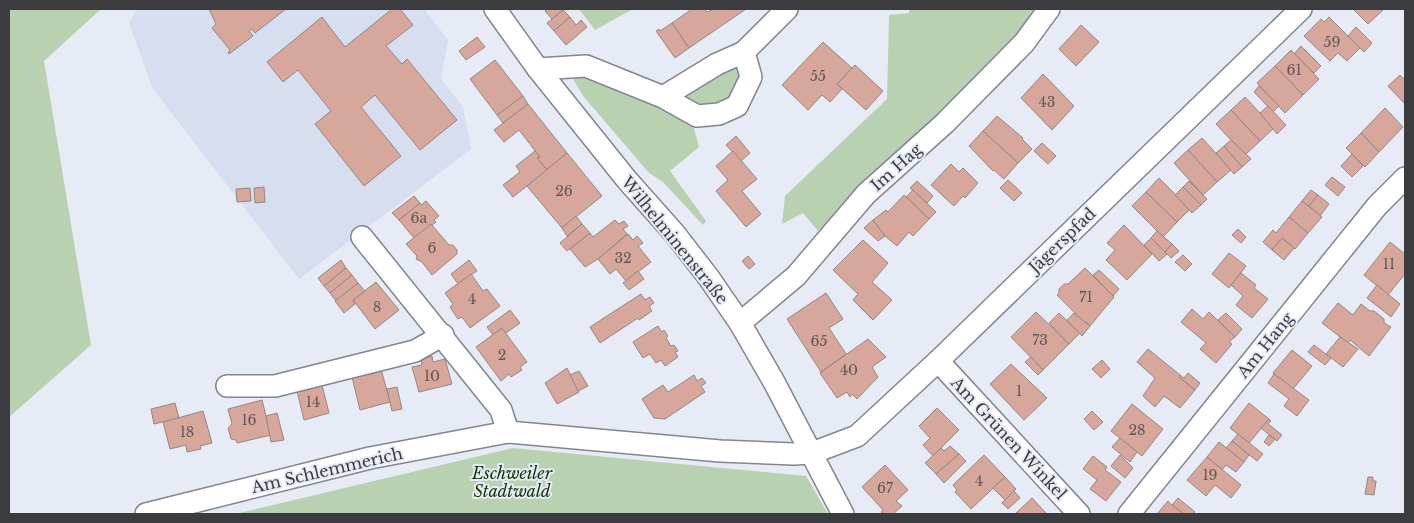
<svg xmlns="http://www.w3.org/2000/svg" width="1414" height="523" viewBox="0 0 1414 523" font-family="'Libre Baskerville',serif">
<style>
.built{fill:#d6def0}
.green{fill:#b8d1b1}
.building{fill:#d6a79a;stroke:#948784}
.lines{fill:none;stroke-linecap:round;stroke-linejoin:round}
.minor-casing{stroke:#818691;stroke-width:24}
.minor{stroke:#fff;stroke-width:21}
.labels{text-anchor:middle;stroke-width:4;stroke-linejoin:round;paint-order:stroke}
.number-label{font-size:14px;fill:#615756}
.street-label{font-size:16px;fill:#3a3c40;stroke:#e6ebf6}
.park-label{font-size:16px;font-style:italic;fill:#0e3402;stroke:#e6ebf6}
</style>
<rect width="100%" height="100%" fill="#e6ebf6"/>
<!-- built -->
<path class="built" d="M137,9h287l24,31 -7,39 22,28 8,42 -172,130 -146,-190 -24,-66z"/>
<!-- green -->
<g class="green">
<path d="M9,9h92l-57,52 47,284 -82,72z"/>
<path d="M579,9h54l-38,21z"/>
<path d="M909,9h134l-96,102 -129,120 -15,-18 -21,11 3,-28 102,-97 2,-84 20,-2z"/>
<path d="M733,63l6,9 3,16 -14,16 -27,9 -23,-13z"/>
<path d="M582,74l53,18 57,29 7,26 -29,24 36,50 -3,4 -40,-43 -14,-9 -65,-76 -13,-21z"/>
<path d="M513,448l293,28 22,38h-593z"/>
</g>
<!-- building -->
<g class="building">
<path d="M209,9h77l-31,24 -3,-4 -3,2 4,5 -24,18 -1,-1 2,-3 -18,-22 4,-4z"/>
<path d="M392,9h8l13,16 -27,21 16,18 5,-5 50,61 -37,30 -45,-55 -14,12 40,49 -37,30 -49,-62 16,-13 -33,-41 -15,12 -16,-20 55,-45 23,30z"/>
<path d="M548,9h16l-12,10 -7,-8z"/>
<path d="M692,9h13l2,3 7,-3h32l-57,39 -17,-25z"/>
<path d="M1353,9h31l-16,15z"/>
<path d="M563,10l7,7 -16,14 -7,-8z"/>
<path d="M570,17l6,8 5,-5 6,7 -21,18 -12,-14z"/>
<path d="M1329,17l31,31 -13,13 -9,-8 -8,8 -26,-25 17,-17 3,3z"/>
<path d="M672,23l17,25 -14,10 -19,-27 3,-2 1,2z"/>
<path d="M1081,25l18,17 -23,24 -17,-17z"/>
<path d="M1356,27l16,16 -8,9 -16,-16z"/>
<path d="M477,37l8,10 -19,13 -7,-9z"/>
<path d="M823,42l29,26 -15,16 5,5 -12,13 -8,-7 -14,15 -26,-25z"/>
<path d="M1301,46l20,20 -7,7 -20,-19z"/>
<path d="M1291,50l28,29 -16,16 -28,-29z"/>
<path d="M495,60l28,36 -26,19 -27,-36z"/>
<path d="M855,65l28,26 -17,19 -29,-26z"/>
<path d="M1275,66l28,29 -18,18 -28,-30z"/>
<path d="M1043,74l31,32 -22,24 -31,-32z"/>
<path d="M1400,75l5,5v24l-17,-18z"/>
<path d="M1259,86l20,20 -6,6 -19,-20z"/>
<path d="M523,96l5,8 -25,19 -6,-8z"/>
<path d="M1245,97l29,31 -14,13 -29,-31z"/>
<path d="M528,104l39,49 -20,17 -10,-12 3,-1 -21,-27 -15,12 -10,-12z"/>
<path d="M1268,106l18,19 -9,9 -17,-21z"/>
<path d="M1385,108l18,19 -24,25 -18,-19z"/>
<path d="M1231,110l29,31 -15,14 -29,-31z"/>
<path d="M997,116l26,22 -1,1 10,10 -14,14 -35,-32z"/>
<path d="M983,131l35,32 -14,16 -10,-9 -1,1 -24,-25z"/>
<path d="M1361,133l18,19 -14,15 -19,-19z"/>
<path d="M736,136l14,17 -9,8 -15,-16z"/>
<path d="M1202,138l29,32 -14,12 -29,-32z"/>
<path d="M1231,140l20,19 -9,8 -18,-21z"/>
<path d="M1042,143l14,13 -8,8 -14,-13z"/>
<path d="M1224,146l18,21 -8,7 -18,-21z"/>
<path d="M1188,150l29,32 -14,13 -29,-32z"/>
<path d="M535,151l5,6 -3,1 10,12 -34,27 -10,-12 17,-13 -4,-6z"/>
<path d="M733,151l24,28 -15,12 19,23 -15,13 -30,-36 12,-11 -12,-14z"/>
<path d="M567,153l35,43 -40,32 -35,-42z"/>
<path d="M1352,154l11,12 -11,11 -11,-11z"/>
<path d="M951,164l8,8 4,-4 15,15 -13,15 -2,-2 -9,10 -23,-21z"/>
<path d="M1332,177l13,10 -7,9 -13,-11z"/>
<path d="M1159,178l31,31 -13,13 -31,-30z"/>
<path d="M1008,180l14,13 -8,8 -14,-13z"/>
<path d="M917,181l16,15 -6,7 -17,-15z"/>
<path d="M1189,181l18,18 -6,6 -18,-18z"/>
<path d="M264,187l1,15 -10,1 -1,-15z"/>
<path d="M1183,187l18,18 -9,8 -17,-18z"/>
<path d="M250,188l1,13 -14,1 -1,-13z"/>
<path d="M913,190l23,22 -7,7 -23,-22z"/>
<path d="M1311,190l7,5 -9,11 -7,-5z"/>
<path d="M1146,192l31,30 -14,15 -31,-31z"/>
<path d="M904,195l25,24 -16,17 -4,-4 -12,14 -12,-10 -12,-16 13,-10 2,2z"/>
<path d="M1318,195l11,9 -9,12 -11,-10z"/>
<path d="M414,196l6,7 -21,17 -7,-7z"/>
<path d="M426,201l13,15 -5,4 2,2 -22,16 -15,-18 21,-17 1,2z"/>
<path d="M1302,201l20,16 -14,16 -19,-16z"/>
<path d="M576,216l6,8 -15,12 -5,-8z"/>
<path d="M1289,217l19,16 -13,16 -13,-11 -10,12 -9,-8 10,-12 3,3z"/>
<path d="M615,220l4,4 5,-3 4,5 -5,3 4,5 -29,25 -13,8 -15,-18 20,-16 3,4z"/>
<path d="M873,220l12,16 -7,5 -14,-13z"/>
<path d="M431,224l18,21h4l4,5v4l-25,21 -10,-13 -6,-3 1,-3 -11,-12z"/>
<path d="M582,224l8,9 -23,18 -7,-8z"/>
<path d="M1124,225l28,29 -25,26 -21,-20 9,-10 -8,-7z"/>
<path d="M1238,229l8,8 -5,6 -9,-8z"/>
<path d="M1157,231l15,13 -7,8 -14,-14z"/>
<path d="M628,234l5,6 4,-4 6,7 -5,3 13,16 -25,19 -10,-12 -6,5 -12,-15z"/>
<path d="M1151,238l16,16 -8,7 -15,-16z"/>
<path d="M1282,238l12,10 -10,12 -12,-10z"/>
<path d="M863,240l25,23 -16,19 20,18 -19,20 -20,-20 5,-6 -25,-24z"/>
<path d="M1390,242l15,12v20l-17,21 -24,-20z"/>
<path d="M1172,244l7,7 -8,7 -6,-6z"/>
<path d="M1229,253l17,13 -17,22 -17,-14z"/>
<path d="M1183,255l9,9 -7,7 -10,-9z"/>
<path d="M748,256l7,8 -6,5 -7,-8z"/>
<path d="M341,260l5,8 -22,18 -6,-8z"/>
<path d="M469,260l8,11 -19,13 -7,-10z"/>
<path d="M346,268l6,7 -22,18 -6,-7z"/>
<path d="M1085,268l29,29 -24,29 -4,-4 -1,1 -28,-28 2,-2v-4l5,-5h4z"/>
<path d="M1099,270l20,19 -6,7 -20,-21z"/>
<path d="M638,271l6,8 -15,11 -6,-7z"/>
<path d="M1241,273l15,12 -2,3 14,11 -16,19 -16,-13 7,-9 -12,-11z"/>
<path d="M471,274l12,17 4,-2 13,17 -30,22 -8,-11 -4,2 -8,-12 3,-3 -8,-11z"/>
<path d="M352,275l6,8 -22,18 -6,-8z"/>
<path d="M376,282l23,28 -24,19 -22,-29z"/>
<path d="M358,283l7,8 -12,9 2,4 -11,9 -9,-12z"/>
<path d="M1377,285l23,19 -9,13 -24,-19z"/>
<path d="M826,293l17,26 -14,9 17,26 -25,18 -34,-53z"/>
<path d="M641,294l4,6 5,-3 4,6 -5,3 3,5 -13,9 -1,-2 -38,25 -10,-16z"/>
<path d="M1338,303l15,12 8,-11 9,7h4l10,8v4l7,4 -22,29 -19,-16 -2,3 -26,-20z"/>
<path d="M1192,309l11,10 6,-7 26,25 -6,5 3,2 -16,19 -16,-14 6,-6 -25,-21z"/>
<path d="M510,310l10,13 -14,10 -4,-5 -9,7 -6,-8z"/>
<path d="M1036,312l33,32 -26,26 -32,-33z"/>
<path d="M1059,313l21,20 -11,11 -20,-21z"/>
<path d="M1074,313l16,13 -8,10 -15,-16z"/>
<path d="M1226,313l16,16 -7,8 -17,-17z"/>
<path d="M658,326l4,6 2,-2 4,6 -2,2 5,8 3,-1 4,6 -3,1 3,5 -13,9 -4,-6 -5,3 -6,-9 -7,4 -10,-16z"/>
<path d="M502,328l25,34 -7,5 2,3 -11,7 -2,-3 -8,7 -25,-34z"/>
<path d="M1340,337l18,12 -15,18 -17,-13z"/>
<path d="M868,339l18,18 -14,10 6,10 -21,22 -5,-5 -2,3 -3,-5 -10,6 -17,-25z"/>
<path d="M1314,345l17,13 -6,7 -17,-13z"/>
<path d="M1148,349l32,26 -1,2 16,13 -15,18 -16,-12 -9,11 -12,-11 12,-18 -18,-16z"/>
<path d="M1292,350l20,16 -19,23 -20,-16z"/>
<path d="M432,356l1,6 12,-3 7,25 -33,8 -7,-25 10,-2 -1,-6z"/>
<path d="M1031,357l12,13 -5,5 -13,-13z"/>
<path d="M1102,360l8,9 -9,9 -9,-9z"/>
<path d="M1011,364l36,34 -23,22 -34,-36z"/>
<path d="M567,368l12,24 -22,12 -12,-21z"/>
<path d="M381,369l9,33 -30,8 -8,-33z"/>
<path d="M579,371l9,15 -10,5 -8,-16z"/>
<path d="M1188,373l12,10 -5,7 -16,-13 1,-2 4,3z"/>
<path d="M1274,374l35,26 -12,16 -13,-10 5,-7 -21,-16z"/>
<path d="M694,375l3,6 5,-3 4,5 -5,3 4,6 -40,27 -11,-1 -12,-19 21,-14 5,7z"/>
<path d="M322,385l7,28 -25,7 -7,-29z"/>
<path d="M397,387l5,22 -10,2 -5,-22z"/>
<path d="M262,400l9,35 -34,8 -1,-3 -5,-1 -3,-11 4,-4 -4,-15z"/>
<path d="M175,403l4,15 -25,6 -3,-15z"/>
<path d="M1249,403l20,16 -20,24 -19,-15z"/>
<path d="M1132,404l31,25 -21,27 -31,-25z"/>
<path d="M937,408l22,22 -26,26 -10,-11 7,-7 -11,-12z"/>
<path d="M203,411l9,32 -12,3 1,3 -14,3 -1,-7 -16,4 -7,-27z"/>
<path d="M1092,411l11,11 -9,8 -10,-11z"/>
<path d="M277,413l7,27 -13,2 -5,-26z"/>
<path d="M1269,419l2,2 -3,3 14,11 -5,6 -16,-13z"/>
<path d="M1238,434l25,20 -6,7 -25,-20z"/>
<path d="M1269,435l6,4 -6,7 -5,-4z"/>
<path d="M1120,438l17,14 -7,10 -18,-15z"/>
<path d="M1232,441l17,14 -5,7 -18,-14z"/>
<path d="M1219,442l25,20 -8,10 -10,-7 -4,5 -15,-13z"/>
<path d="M950,446l9,8 -23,20 -11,-11 16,-15 3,3z"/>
<path d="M959,454l7,7 -22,22 -8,-9z"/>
<path d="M984,455l21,22 -34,32 -16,-17 2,-2 -4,-5z"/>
<path d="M1120,455l13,13 -8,10 -14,-12z"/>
<path d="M1093,456l14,11 -2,3 16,12 -15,19 -16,-12 7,-9 -14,-11z"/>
<path d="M1207,457l34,28 -10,13 -16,-13 -9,11 -19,-16z"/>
<path d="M885,465l23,25 -12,11 6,5 -9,8h-10l-2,-2 2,-2 -21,-23z"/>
<path d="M1005,477l11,12 -11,11 -12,-12z"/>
<path d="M1368,477h5v4h3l-2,14 -9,-1z"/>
<path d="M1014,491l6,7 -12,11 -6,-6z"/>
<path d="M1032,498l15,16h-32z"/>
<path d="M1178,498l17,14 -2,2h-9l-12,-9z"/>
<path d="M1168,501l4,4 12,9h-27z"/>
</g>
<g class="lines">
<defs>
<g id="minor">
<path d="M495,9l43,60 89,111 48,54 34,44 31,45 34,59 69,132"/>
<path d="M744,52l43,-43"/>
<path d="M538,69l48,-3 77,31 34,19 22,-2 18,-8 14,-29 -7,-25 -27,12 -54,33"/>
<path d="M362,237l139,173 7,22"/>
<path d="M740,323l56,-47 70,-82 79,-71 79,-80 25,-34"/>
<path d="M938,361l141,153"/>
<path d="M227,386h48l140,-35 28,-16"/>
<path d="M146,514l224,-56 138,-26 212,19 74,3 18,-1 45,-17 81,-75 363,-352"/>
<path d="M1129,514l248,-308 28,-28"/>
</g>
</defs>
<!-- minor casing -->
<use href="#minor" class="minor-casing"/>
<!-- minor -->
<use href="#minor" class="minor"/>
</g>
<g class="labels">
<!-- number labels -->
<g class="number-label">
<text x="1332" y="47">59</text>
<text x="1294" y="75">61</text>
<text x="818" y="81">55</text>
<text x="1047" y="107">43</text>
<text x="564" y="196">26</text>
<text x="419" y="223">6a</text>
<text x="432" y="253">6</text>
<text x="623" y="263">32</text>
<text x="1389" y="269">11</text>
<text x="1086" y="302">71</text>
<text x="472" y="304">4</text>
<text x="377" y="312">8</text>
<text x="1040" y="345">73</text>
<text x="819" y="346">65</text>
<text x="502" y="360">2</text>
<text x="849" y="375">40</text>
<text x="432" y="381">10</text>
<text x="1019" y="396">1</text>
<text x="313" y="407">14</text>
<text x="249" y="425">16</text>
<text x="1137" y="435">28</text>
<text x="187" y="437">18</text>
<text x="1210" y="480">19</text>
<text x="979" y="486">4</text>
<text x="885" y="493">67</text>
</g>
<!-- street labels -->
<g class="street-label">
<text transform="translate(896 167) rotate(-42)" y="6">Im Hag</text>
<text transform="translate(675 240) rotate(51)" y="6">Wilhelminenstraße</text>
<text transform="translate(1062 240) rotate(-44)" y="6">Jägerspfad</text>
<text transform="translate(1265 345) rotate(-51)" y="6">Am Hang</text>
<text transform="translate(1009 438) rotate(47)" y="6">Am Grünen Winkel</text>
<text transform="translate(327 470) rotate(-13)" y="6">Am Schlemmerich</text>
</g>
<!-- park labels -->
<g class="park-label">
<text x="512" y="479">Eschweiler<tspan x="512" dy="18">Stadtwald</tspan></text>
</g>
</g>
<!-- border -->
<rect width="1414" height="523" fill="none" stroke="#3a3c40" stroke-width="20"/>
</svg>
